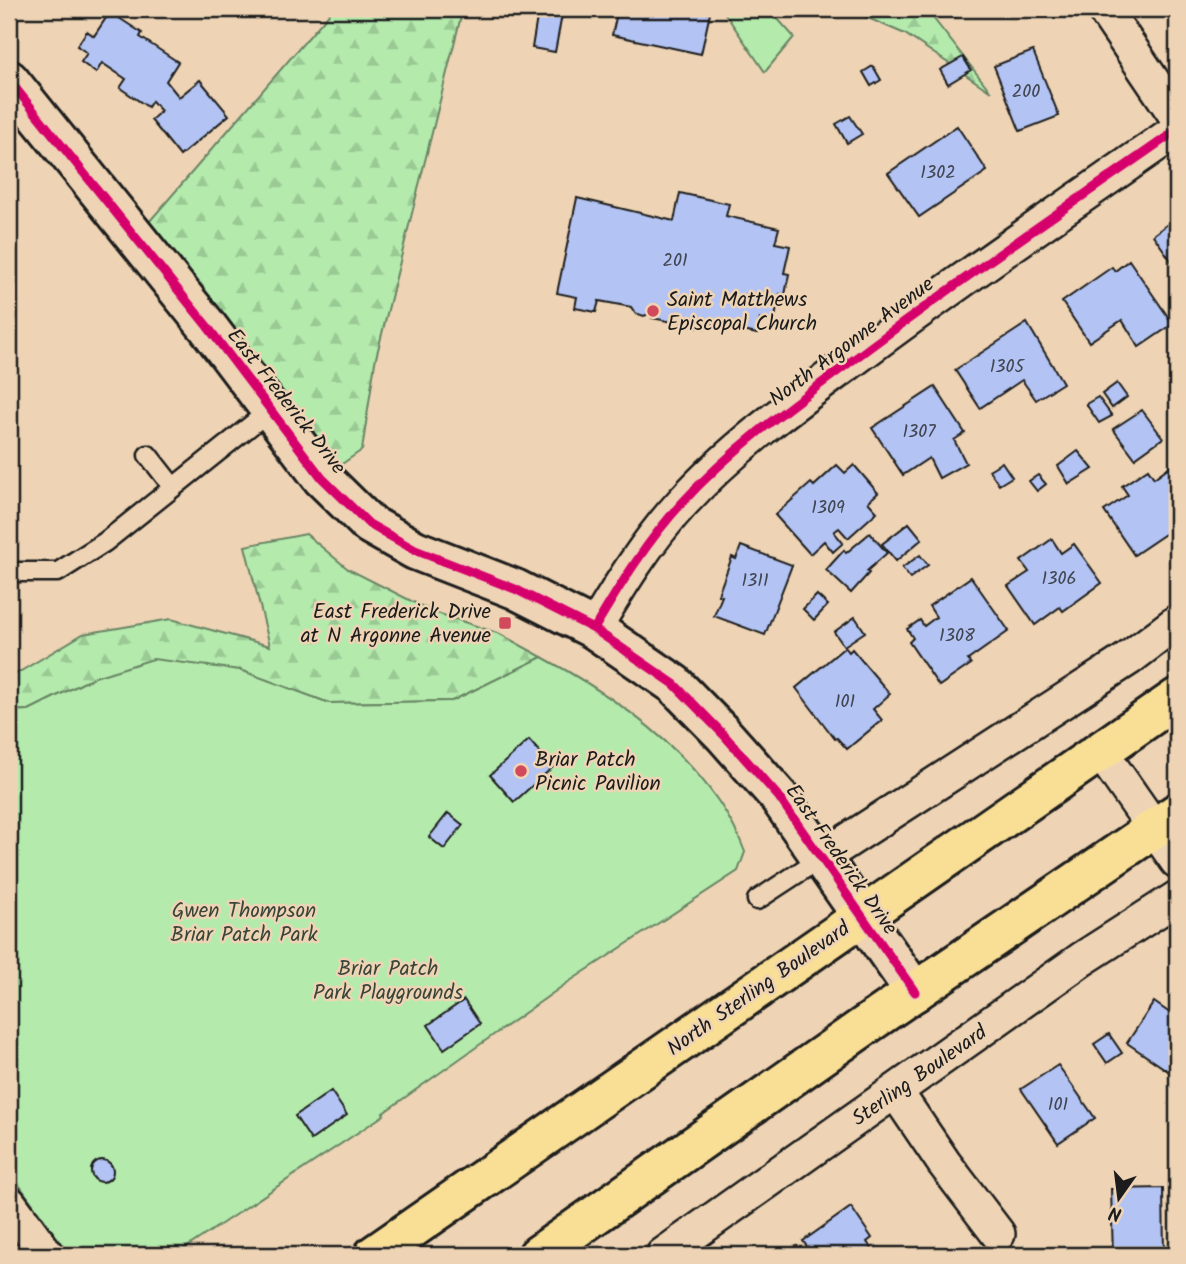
<svg xmlns="http://www.w3.org/2000/svg" width="1186" height="1264" viewBox="0 0 1186 1264" font-family="Kalam,sans-serif">
<style>
.forest{fill:url(#forest-firs);stroke:#688464;stroke-width:2}
.park{fill:#b4ebad;stroke:#688464;stroke-width:2}
.building{fill:#b3c4f4;stroke:#1c1c1c;stroke-width:2}
.lines{fill:none;stroke-linecap:round;stroke-linejoin:round}
.service-casing{stroke:#1c1c1c;stroke-width:23}
.minor-casing{stroke:#1c1c1c;stroke-width:38}
.tertiary-casing{stroke:#1c1c1c;stroke-width:44}
.primary-casing{stroke:#1c1c1c;stroke-width:44}
.service{stroke:#eed4b5;stroke-width:18}
.minor{stroke:#eed4b5;stroke-width:33}
.tertiary{stroke:#eed4b5;stroke-width:38}
.primary{stroke:#f9df96;stroke-width:38}
.cycleway-casing{stroke:#eed4b5;stroke-width:13}
.cycleway{stroke:#d6006c;stroke-width:9}
.poi-dot{fill:#d1495b;stroke:#eed4b5;stroke-width:2.5}
.labels{text-anchor:middle;stroke-width:5;stroke-linejoin:round;paint-order:stroke}
.number-label{font-size:18px;fill:#424652}
.poi-label{font-size:21px;fill:#1c1c1c;stroke:#eed4b5;text-anchor:start}
.street-label{font-size:21px;fill:#1c1c1c;stroke:#eed4b5}
.park-label{font-size:21px;fill:#3a4539;stroke:#eed4b5}
</style>
<defs>
<pattern id="forest-firs" width="22" height="20" patternUnits="userSpaceOnUse" patternTransform="scale(1.75)"><rect width="22" height="20" fill="#b4ebad"/><path d="M5 1l3.5 6h-7zM16 11l3.5 6h-7z" fill="#9ac994"/></pattern>
</defs>
<rect width="100%" height="100%" fill="#eed4b5"/>
<filter id="ink" filterUnits="userSpaceOnUse"><feTurbulence type="fractalNoise" baseFrequency=".0143" numOctaves="2"/><feDisplacementMap in="SourceGraphic" scale="14" xChannelSelector="R" yChannelSelector="G"/><feConvolveMatrix kernelMatrix="1 2 1 2 8 2 1 2 1" color-interpolation-filters="sRGB"/></filter>
<g filter="url(#ink)">
<!-- forest -->
<g class="forest">
<path d="M333,9h142l-13,3 -87,350 -13,88 -40,28 -186,-241z"/>
<path d="M847,9h79l65,83 -86,-58z"/>
<path d="M306,534l42,35 83,42 69,23 42,23 -90,44 -123,2 -89,-33 -145,7 -66,33 -20,1v-39l7,2 67,-40 88,-15 99,27 -25,-100z"/>
</g>
<!-- park -->
<g class="park">
<path d="M722,9h47l25,28 -29,35z"/>
<path d="M542,657c80,43 170,107 203,195l-7,19 -171,112 -184,130 1,2 -209,140h-105l-61,-84v-460l20,-1 66,-33 58,-18 87,11 89,33 123,-2z"/>
</g>
<!-- building -->
<g class="building">
<path d="M618,9h73l19,4 -9,41 -89,-19z"/>
<path d="M950,9h17l-11,8z"/>
<path d="M538,11l24,4 -7,37 -23,-4z"/>
<path d="M110,12l32,21 -2,4 38,25 -12,19 13,16 21,-17 29,35 -49,41 -29,-36 10,-9 -9,-10 -4,6 -28,-19 6,-9 -24,-16 -6,10 -15,-11 6,-9 -10,-7 10,-15 7,5z"/>
<path d="M1033,51l26,65 -39,15 -26,-65z"/>
<path d="M963,57l8,13 -23,14 -8,-14z"/>
<path d="M873,66l8,14 -10,6 -8,-14z"/>
<path d="M850,116l12,18 -15,9 -11,-19z"/>
<path d="M957,126l30,45 -68,46 -31,-44z"/>
<path d="M680,193l49,11 -3,12 53,12 -4,15 15,3 -6,27 5,1 -4,21 -5,-1 -6,28 -14,-3 -3,15 -52,-11 -1,5 -52,-10 1,-6 -9,4 -9,-3 -4,-6 -32,-6 -3,11 -21,-4 2,-11 -20,-4 20,-95 97,23z"/>
<path d="M1177,217v52l-24,-34z"/>
<path d="M1129,260l44,64 -34,23 -17,-27 -33,22 -27,-40 50,-35 3,4z"/>
<path d="M1027,323l36,60 -27,17 -14,-20 -42,28 -25,-38z"/>
<path d="M1117,383l10,14 -15,11 -10,-14z"/>
<path d="M935,387l30,46 -11,7 12,23 -27,15 -10,-20 -26,17 -31,-47z"/>
<path d="M1098,397l14,19 -13,7 -13,-19z"/>
<path d="M1142,410l21,28 -28,20 -22,-29z"/>
<path d="M1078,451l15,18 -24,15 -11,-18z"/>
<path d="M1002,462l10,15 -13,8 -10,-15z"/>
<path d="M1173,464l4,6v56l-43,29 -30,-44 24,-16 -6,-9 26,-17 6,9z"/>
<path d="M837,465l8,8 9,-8 24,28 -10,9 9,10 -29,26 -9,-10 -5,4 9,11 -10,9 -9,-11 -14,13 -35,-39 36,-32 3,3z"/>
<path d="M1038,475l8,9 -9,7 -8,-10z"/>
<path d="M909,523l13,16 -26,22 -14,-17z"/>
<path d="M870,533l17,20 -20,18 2,2 -18,20 -25,-23 18,-20 2,3z"/>
<path d="M1052,539l9,14 13,-9 28,39 -39,28 -3,-4 -25,18 -27,-39 21,-14 -8,-11z"/>
<path d="M741,546l51,19 -27,70 -51,-19 8,-20 -4,-1 14,-38 4,2z"/>
<path d="M920,555l8,10 -18,13 -8,-10z"/>
<path d="M971,577l38,54 -41,29 3,4 -32,22 -30,-44 4,-4 -6,-9 13,-9 4,6 12,-9 -7,-11z"/>
<path d="M817,595l11,10 -14,15 -11,-11z"/>
<path d="M855,617l10,15 -21,14 -10,-14z"/>
<path d="M845,647l4,5 3,-3 38,45 -17,15 9,11 -35,29 -10,-11 -2,1 -39,-51z"/>
<path d="M529,740l24,27 -39,35 -24,-27z"/>
<path d="M448,813l15,12 -19,24 -15,-12z"/>
<path d="M464,1000l16,24 -36,25 -16,-24z"/>
<path d="M1154,1002l23,16v59l-50,-34z"/>
<path d="M1109,1034l13,19 -15,10 -13,-19z"/>
<path d="M1058,1065l37,53 -37,25 -37,-54z"/>
<path d="M331,1091l16,24 -36,25 -16,-24z"/>
<circle cx="102" cy="1171" r="11"/>
<path d="M1163,1188l1,67h-51l-2,-66z"/>
<path d="M851,1207l21,31 -5,4 9,13h-63l-10,-14z"/>
<path d="M797,1246l6,9h-18z"/>
</g>
<g class="lines">
<defs>
<g id="service">
<path d="M148,455l25,32"/>
<path d="M9,572h49l47,-30 164,-131"/>
<path d="M757,900l64,-42"/>
</g>
<g id="minor">
<path d="M1104,9l73,108"/>
<path d="M594,629c26,-44 53,-88 88,-126 51,-56 114,-101 175,-146 105,-79 213,-152 320,-227"/>
<path d="M1101,752l76,109"/>
<path d="M821,858l307,-199 49,-37"/>
<path d="M896,1092l48,71 54,71"/>
<path d="M9,1203l38,52"/>
<path d="M663,1255l419,-296 95,-61"/>
</g>
<path id="tertiary" d="M9,80l198,246 115,152 47,46 46,26 100,39 79,40 80,55 49,50 55,62 137,196"/>
<g id="primary">
<path d="M374,1255l803,-557"/>
<path d="M538,1255l328,-230 311,-212"/>
</g>
</defs>
<!-- service casing -->
<use href="#service" class="service-casing"/>
<!-- minor casing -->
<use href="#minor" class="minor-casing"/>
<!-- tertiary casing -->
<use href="#tertiary" class="tertiary-casing"/>
<!-- primary casing -->
<use href="#primary" class="primary-casing"/>
<!-- service -->
<use href="#service" class="service"/>
<!-- minor -->
<use href="#minor" class="minor"/>
<!-- tertiary -->
<use href="#tertiary" class="tertiary"/>
<!-- primary -->
<use href="#primary" class="primary"/>
<defs>
<g id="cycleway">
<path d="M9,80l198,246 115,152 47,46 46,26 100,39 79,40 80,55 49,50 55,62 137,196"/>
<path d="M594,629c26,-44 53,-88 88,-126 51,-56 114,-101 175,-146 105,-79 213,-152 320,-227"/>
</g>
</defs>
<!-- cycleway casing -->
<use href="#cycleway" class="cycleway-casing"/>
<!-- cycleway -->
<use href="#cycleway" class="cycleway"/>
</g>
</g>
<!-- markers -->
<g class="poi-dot">
<circle cx="653" cy="311" r="7"/>
<rect x="498" y="616" width="14" height="14" rx="3.5"/>
<circle cx="521" cy="771" r="7"/>
</g>
<g class="labels">
<!-- number labels -->
<g class="number-label">
<text x="1026" y="97">200</text>
<text x="938" y="178">1302</text>
<text x="675" y="266">201</text>
<text x="1007" y="372">1305</text>
<text x="919" y="437">1307</text>
<text x="828" y="513">1309</text>
<text x="1059" y="584">1306</text>
<text x="755" y="586">1311</text>
<text x="957" y="641">1308</text>
<text x="845" y="707">101</text>
<text x="1058" y="1110">101</text>
</g>
<!-- poi labels -->
<g class="poi-label">
<text x="667" y="306">Saint Matthews<tspan x="667" dy="24">Episcopal Church</tspan></text>
<text x="491" y="618" text-anchor="end">East Frederick Drive<tspan x="491" dy="24">at N Argonne Avenue</tspan></text>
<text x="535" y="766">Briar Patch<tspan x="535" dy="24">Picnic Pavilion</tspan></text>
</g>
<!-- street labels -->
<g class="street-label">
<text transform="translate(851 341) rotate(-37)" y="7">North Argonne Avenue</text>
<text transform="translate(287 401) rotate(52)" y="7">East Frederick Drive</text>
<text transform="translate(842 859) rotate(55)" y="7">East Frederick Drive</text>
<text transform="translate(758 988) rotate(-35)" y="7">North Sterling Boulevard</text>
<text transform="translate(919 1075) rotate(-35)" y="7">Sterling Boulevard</text>
</g>
<!-- park labels -->
<g class="park-label">
<text x="244" y="917">Gwen Thompson<tspan x="244" dy="24">Briar Patch Park</tspan></text>
<text x="388" y="975">Briar Patch<tspan x="388" dy="24">Park Playgrounds</tspan></text>
</g>
</g>
<!-- margin -->
<rect width="1186" height="1264" fill="none" stroke="#eed4b5" stroke-width="35"/>
<rect x="18" y="18" width="1151" height="1229" fill="none" stroke="#1c1c1c" stroke-width="2.5" filter="url(#ink)"/>
<!-- north arrow -->
<g transform="translate(1119 1198) rotate(194)" stroke="#eed4b5" stroke-width="5" paint-order="stroke">
<path d="M0-5L12 26L0 18L-12 26Z" fill="#1c1c1c"/>
<text y="-10" font-size="19" font-weight="bold" text-anchor="middle" fill="#1c1c1c">N</text>
</g>
</svg>
